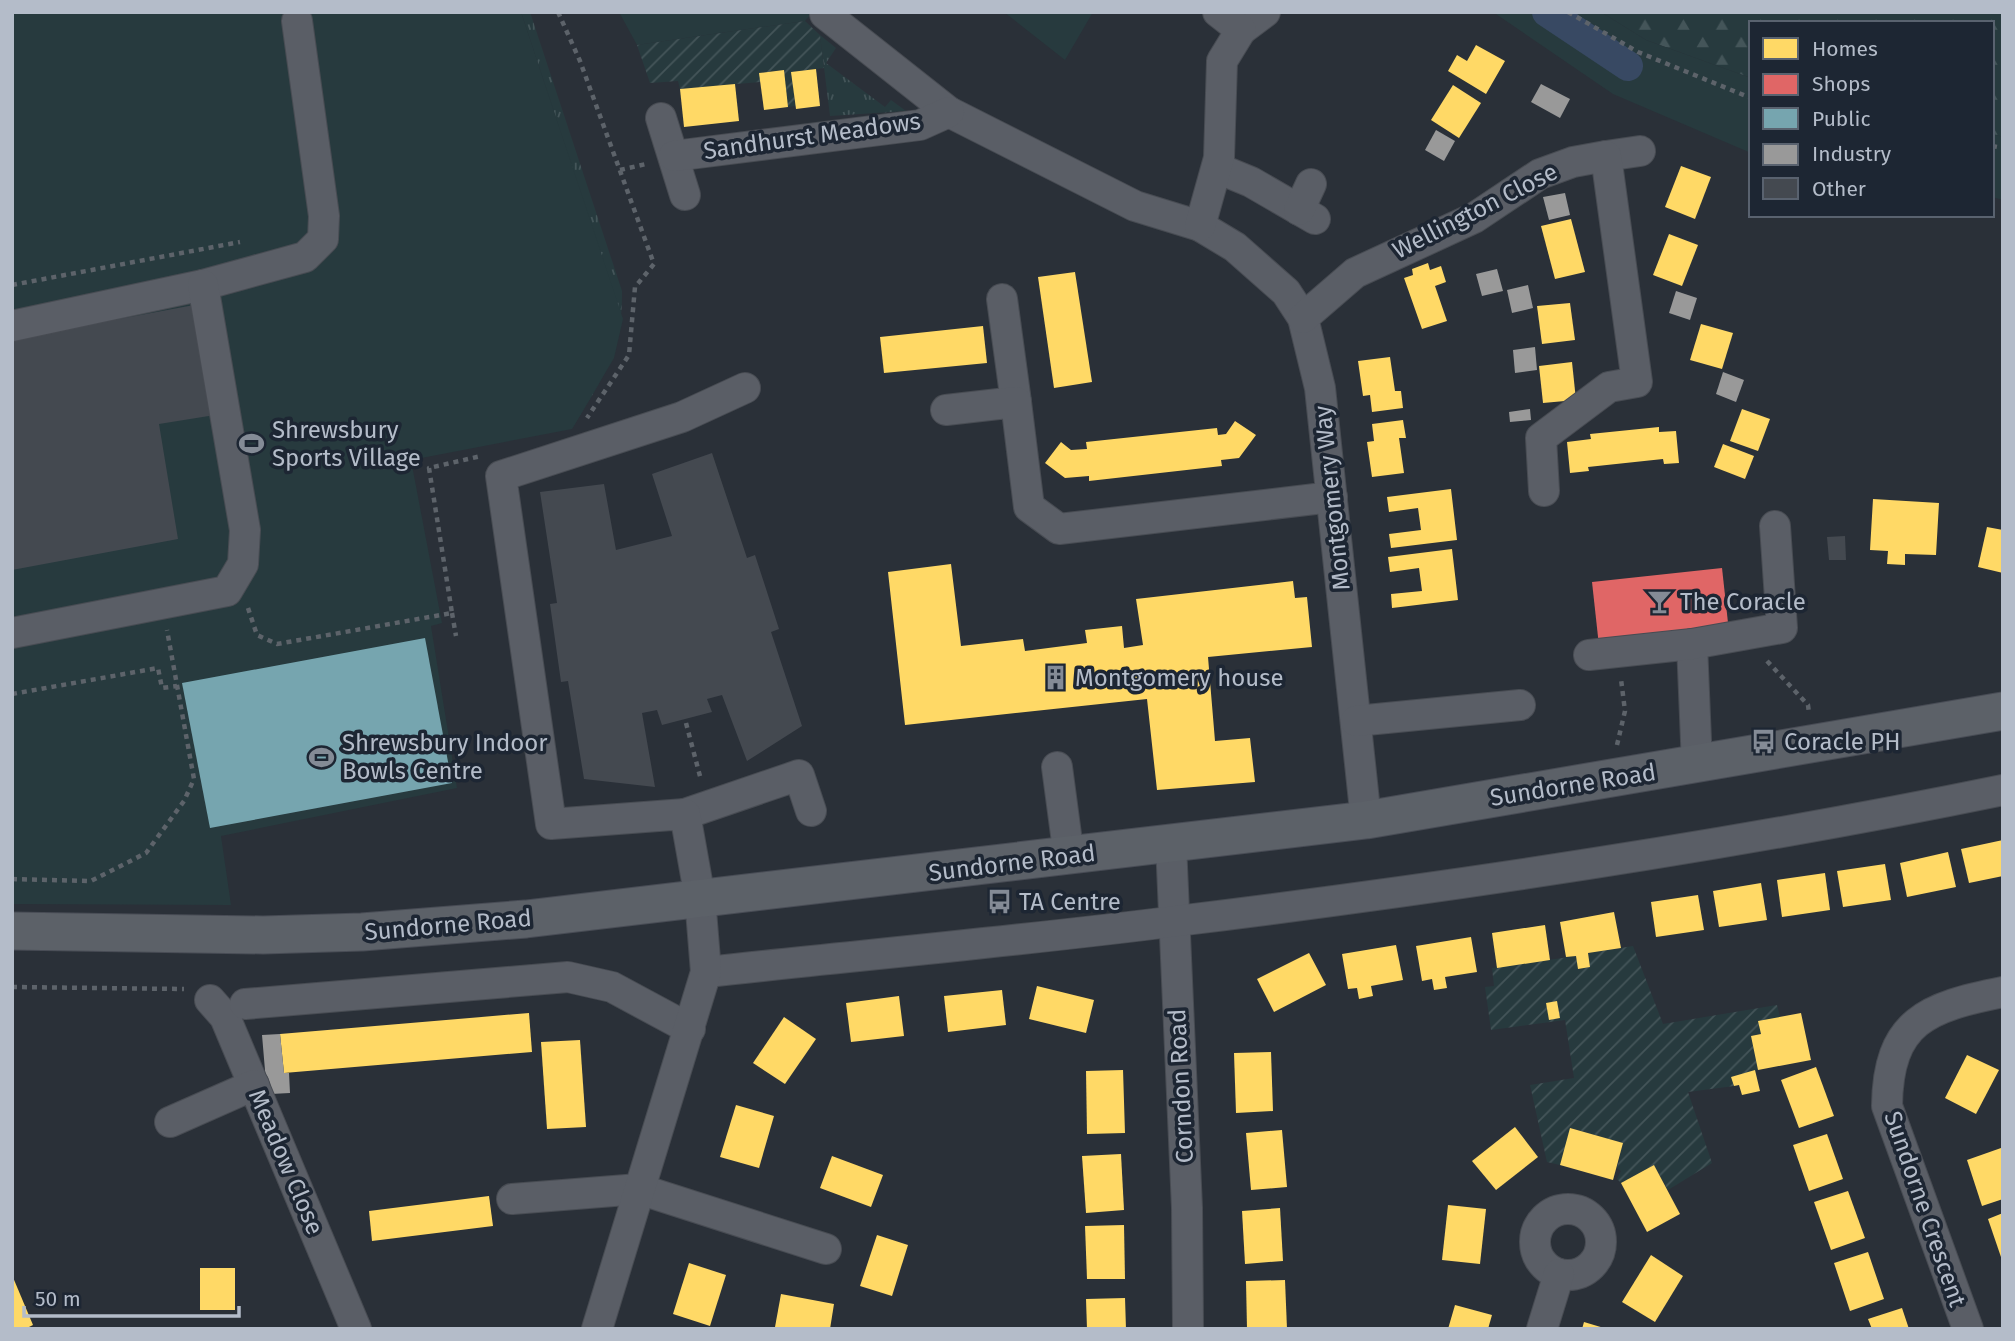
<svg xmlns="http://www.w3.org/2000/svg" width="2015" height="1341" viewBox="0 0 2015 1341" font-family="'Fira Sans',sans-serif">
<style>
.grass{fill:url(#grass-tufts)}
.forest{fill:url(#forest-firs)}
.park{fill:#273a3e}
.garden{fill:url(#garden-furrows)}
.homes{fill:#ffd966}
.shops{fill:#e06666}
.public{fill:#76a5af}
.industry{fill:#999}
.lines{fill:none;stroke-linecap:round;stroke-linejoin:round}
.canal{stroke:#384963;stroke-width:30}
.building{fill:#444950}
.minor-casing{stroke:#484c53;stroke-width:32}
.major-casing{stroke:#484c55;stroke-width:39}
.path{stroke:#5d636a;stroke-width:4.5;stroke-dasharray:5 5;stroke-linecap:butt}
.minor{stroke:#5a5e66;stroke-width:30}
.major{stroke:#5c6168;stroke-width:37}
.labels{text-anchor:middle;stroke-width:7;stroke-linejoin:round;paint-order:stroke}
.street-label{font-size:24px;fill:#b4bcc9;stroke:#1d2633}
.poi-label{font-size:24px;fill:#b4bcc9;stroke:#1d2633;text-anchor:start}
</style>
<defs>
<pattern id="grass-tufts" width="24" height="20" patternUnits="userSpaceOnUse" patternTransform="scale(1.75)"><rect width="24" height="20" fill="#273a3e"/><path d="M3 7l-1-3M5 7V3M7 7l1-3M15 17l-1-3M17 17v-4M19 17l1-3" fill="none" stroke="#445559"/></pattern>
<pattern id="forest-firs" width="22" height="20" patternUnits="userSpaceOnUse" patternTransform="scale(1.75)"><rect width="22" height="20" fill="#273a3e"/><path d="M5 1l3.5 6h-7zM16 11l3.5 6h-7z" fill="#445559"/></pattern>
<pattern id="garden-furrows" width="10" height="10" patternUnits="userSpaceOnUse" patternTransform="scale(1.75)"><rect width="10" height="10" fill="#273a3e"/><path d="M-1 1l2-2M0 10L10 0M9 11l2-2" fill="none" stroke="#445559"/></pattern>
</defs>
<rect width="100%" height="100%" fill="#2a3038"/>
<!-- grass -->
<g class="grass">
<path d="M521,12h9l92,279c1,60 -20,88 -50,138l43,-124 -4,-20z"/>
<path d="M820,35l16,13 -10,15 59,44 6,-7 15,11 -76,5z"/>
</g>
<!-- forest -->
<path class="forest" d="M1601,12h402v125l-11,-3v-111h-241v55l-105,-38z"/>
<!-- park -->
<g class="park">
<path d="M12,12h509l102,307 -9,39 -42,71 -161,31 31,163 -11,3 26,162 -236,48 10,69 -219,-1z"/>
<path d="M619,12h194l-8,9 -168,24z"/>
<path d="M1004,12h89l-28,48z"/>
<path d="M1493,12h108l45,28 105,38v75l-138,-59z"/>
<path d="M1992,134l11,3v63l-11,-3z"/>
</g>
<!-- garden -->
<g class="garden">
<path d="M805,21l15,14 4,33 -32,4 3,34 -7,1 -5,-37 -23,3v9l-80,7 -2,-8 -28,2 -13,-38z"/>
<path d="M1633,946l30,78 114,-19 3,12 -19,17 -10,2 7,34 -26,7 2,9 -46,6 24,71 -44,27 -14,-25 -33,18 -4,-4 4,-8 -4,-3 6,-25 -52,-15 -11,37 -13,-3 -17,-77 44,-7 -9,-58 -74,10 -6,-43 9,-1 -2,-18 84,-12 3,13 11,-2 -2,-14z"/>
</g>
<!-- homes -->
<g class="homes">
<path d="M1476,45l29,16 -19,33 -38,-23 9,-16 10,6z"/>
<path d="M816,69l4,37 -24,3 -5,-37z"/>
<path d="M784,70l4,37 -24,3 -5,-37z"/>
<path d="M735,84l4,37 -55,6 -4,-38z"/>
<path d="M1453,85l28,18 -22,35 -28,-18z"/>
<path d="M1681,166l30,11 -16,42 -30,-12z"/>
<path d="M1571,219l14,53 -30,7 -14,-53z"/>
<path d="M1669,234l29,11 -16,41 -29,-11z"/>
<path d="M1428,263l2,7 11,-4 5,16 -11,4 12,35 -25,8 -18,-51 9,-3 -1,-6z"/>
<path d="M1075,272l17,110 -38,6 -16,-111z"/>
<path d="M1570,303l5,37 -33,4 -5,-38z"/>
<path d="M1701,324l32,9 -11,36 -32,-9z"/>
<path d="M983,326l4,37 -103,10 -4,-36z"/>
<path d="M1390,357l5,34h6l2,17 -31,4 -2,-17 -7,1 -5,-35z"/>
<path d="M1572,362l4,38 -33,3 -4,-37z"/>
<path d="M1742,409l28,10 -12,32 -28,-10z"/>
<path d="M1403,420l3,18h-7l5,35 -32,4 -5,-35 7,-1 -2,-17z"/>
<path d="M1235,421l21,14 -17,23 -18,2 1,6 -133,15v-5l-24,2 -20,-15 16,-21 10,8 16,-1 -1,-7 131,-14 1,7 8,-1z"/>
<path d="M1659,427v5l17,-1 3,32 -15,1 -1,-5 -75,8 1,4 -19,2 -3,-31 24,-3 -1,-5z"/>
<path d="M1723,444l31,12 -9,23 -31,-12z"/>
<path d="M1451,489l6,51 -66,8 -2,-14 32,-4 -3,-22 -29,4 -2,-15z"/>
<path d="M1873,499l66,4 -3,52 -31,-1v11l-18,-1 1,-13 -18,-1z"/>
<path d="M1987,527l16,3v43l-25,-6z"/>
<path d="M1452,549l6,51 -66,8 -1,-14 31,-3 -3,-23 -29,4 -2,-15z"/>
<path d="M951,564l10,82 62,-7 2,12 62,-8 -2,-13 37,-4 2,22 19,-3 -7,-46 157,-18 2,17 12,-1 5,50 -104,10 7,84 35,-3 5,44 -98,8 -10,-91 -242,26 -17,-153z"/>
<path d="M2003,840v36l-34,7 -8,-34z"/>
<path d="M1948,852l8,35 -49,10 -7,-34z"/>
<path d="M1885,864l6,36 -48,7 -6,-36z"/>
<path d="M1825,873l5,37 -48,7 -5,-37z"/>
<path d="M1761,883l6,37 -48,7 -6,-36z"/>
<path d="M1698,895l6,35 -48,7 -5,-35z"/>
<path d="M1614,912l7,36 -33,5 2,14 -12,2 -2,-13 -10,1 -6,-35z"/>
<path d="M1545,925l5,35 -53,8 -5,-35z"/>
<path d="M1471,937l6,35 -32,5 2,11 -13,2 -2,-11 -10,2 -6,-35z"/>
<path d="M1396,945l7,35 -32,6 2,10 -14,3 -2,-11 -9,1 -6,-35z"/>
<path d="M1309,953l17,32 -52,27 -17,-33z"/>
<path d="M1037,986l57,14 -8,33 -57,-14z"/>
<path d="M1002,990l4,35 -58,7 -4,-36z"/>
<path d="M899,996l5,40 -53,6 -5,-39z"/>
<path d="M1557,1001l3,17 -11,2 -3,-17z"/>
<path d="M529,1013l3,39 -248,21 -4,-39z"/>
<path d="M1801,1013l10,47 -53,10 -7,-34 10,-2 -3,-13z"/>
<path d="M784,1017l32,22 -31,45 -32,-21z"/>
<path d="M580,1040l6,87 -39,2 -6,-87z"/>
<path d="M1271,1052l2,59 -37,2 -2,-60z"/>
<path d="M1967,1055l32,15 -23,44 -31,-16z"/>
<path d="M1816,1067l18,49 -35,12 -18,-48z"/>
<path d="M1123,1070l2,63 -38,1 -1,-63z"/>
<path d="M1755,1070l5,21 -18,4 -3,-10 -5,1 -3,-9z"/>
<path d="M736,1105l38,11 -15,52 -39,-11z"/>
<path d="M1515,1127l23,30 -42,33 -24,-29z"/>
<path d="M1570,1128l53,15 -10,37 -53,-15z"/>
<path d="M1282,1130l5,57 -36,3 -5,-57z"/>
<path d="M1827,1134l16,45 -34,12 -16,-46z"/>
<path d="M2001,1148l2,51 -21,7 -15,-46z"/>
<path d="M1121,1154l3,56 -38,3 -4,-57z"/>
<path d="M832,1156l51,19 -12,32 -51,-19z"/>
<path d="M1654,1165l26,49 -33,18 -26,-49z"/>
<path d="M1848,1191l17,47 -34,12 -17,-48z"/>
<path d="M489,1196l4,30 -121,15 -3,-30z"/>
<path d="M1448,1205l38,4 -6,55 -38,-4z"/>
<path d="M1280,1208l3,53 -38,3 -3,-53z"/>
<path d="M2003,1213v47h-1l-14,-41z"/>
<path d="M1124,1225l1,54h-38l-2,-53z"/>
<path d="M877,1235l31,10 -16,51 -32,-10z"/>
<path d="M1868,1252l16,47 -34,12 -16,-48z"/>
<path d="M1651,1255l32,21 -28,46 -33,-20z"/>
<path d="M689,1263l37,12 -16,51 -37,-12z"/>
<rect x="200" y="1268" width="35" height="42"/>
<path d="M12,1275l21,50 -8,4h-13z"/>
<path d="M1285,1280l2,49h-40l-1,-48z"/>
<path d="M781,1294l53,10 -4,25 -55,-2z"/>
<path d="M1125,1298l1,31h-39l-1,-30z"/>
<path d="M1455,1305l37,10 -4,14h-40z"/>
<path d="M1902,1308l7,21h-37l-4,-10z"/>
<path d="M1584,1322l20,6v1h-22z"/>
</g>
<!-- shops -->
<path class="shops" d="M1722,568l7,64 -130,14 -7,-64z"/>
<!-- public -->
<path class="public" d="M425,638l27,145 -242,45 -28,-145z"/>
<!-- industry -->
<g class="industry">
<path d="M1541,84l29,15 -10,19 -29,-16z"/>
<path d="M1436,130l19,11 -11,20 -19,-11z"/>
<path d="M1565,193l5,22 -21,5 -6,-23z"/>
<path d="M1497,269l6,22 -21,5 -6,-22z"/>
<path d="M1528,285l5,23 -21,5 -5,-23z"/>
<path d="M1676,291l21,7 -7,22 -21,-7z"/>
<path d="M1535,347l2,23 -22,3 -2,-23z"/>
<path d="M1723,372l21,8 -8,22 -20,-8z"/>
<path d="M1530,409l1,11 -21,2 -1,-10z"/>
<path d="M280,1034l4,39h5l1,20 -19,1 -1,-12h-4l-4,-47z"/>
</g>
<g class="lines">
<!-- canal -->
<path class="canal" d="M1547,12l81,54"/>
</g>
<!-- building -->
<g class="building">
<path d="M194,305l21,110 -56,9 19,115 -166,31v-231z"/>
<path d="M712,453l35,105 8,-3 24,74 -8,3 31,94 -55,35 -25,-66 -15,4 5,13 -50,13 -5,-15 -15,3 13,74 -71,-8 -16,-98 -7,1 -11,-78 7,-1 -17,-111 64,-8 12,66 56,-14 -20,-62z"/>
<path d="M1845,536l1,24h-17l-2,-23z"/>
</g>
<g class="lines">
<defs>
<g id="minor">
<path d="M825,14l124,98 186,94 65,20 35,21 51,45 17,26 17,70 46,432"/>
<path d="M1241,30l24,-18"/>
<path d="M661,118l24,77"/>
<path d="M674,156l246,-31 29,-13"/>
<path d="M1606,156l34,-5"/>
<path d="M1217,168l34,14 64,37"/>
<path d="M1299,210l12,-26"/>
<path d="M1200,226l19,-68 3,-97 19,-31 -23,-18"/>
<path d="M1002,299l14,103"/>
<path d="M1303,318l52,-45 119,-55 66,-44 33,-12 33,-6 31,226 -28,5 -68,51 3,53"/>
<path d="M12,326l191,-41 102,-28 18,-18 1,-23 -27,-195"/>
<path d="M946,410l70,-8 13,105 30,22 273,-32"/>
<path d="M12,633l215,-42 16,-27 2,-34 -42,-245"/>
<path d="M1692,644l5,121"/>
<path d="M1589,655l103,-11 90,-16 -7,-102"/>
<path d="M1356,721l164,-16"/>
<path d="M1057,767l12,90"/>
<path d="M685,814l114,-39 12,36"/>
<path d="M1171,844l16,364 1,121"/>
<path d="M706,972c157,-17 315,-31 471,-51 277,-34 553,-75 826,-131"/>
<path d="M210,1000l15,17 131,312"/>
<path d="M245,1004l323,-27 44,10 78,42"/>
<path d="M170,1122l84,-37"/>
<path d="M512,1199l127,-10 187,60"/>
<circle cx="1568" cy="1242" r="33"/>
<path d="M597,1329l109,-357 -6,-74 -15,-84 -134,10 -50,-348 181,-59 63,-29"/>
<path d="M1542,1329l17,-55"/>
<path d="M1968,1329l-81,-223c1,-85 40,-99 116,-114"/>
</g>
<path id="major" d="M12,931l251,4 99,-3 164,-13 840,-99 637,-109"/>
</defs>
<!-- minor casing -->
<use href="#minor" class="minor-casing"/>
<!-- major casing -->
<use href="#major" class="major-casing"/>
<!-- path -->
<g class="path">
<path d="M558,12l22,49 74,203 -19,23 -6,68 -42,63"/>
<path d="M1568,12l70,40 113,46"/>
<path d="M1992,146l11,2"/>
<path d="M620,170l26,-6"/>
<path d="M12,285l228,-43"/>
<path d="M248,608l9,27 20,9 175,-31 -23,-145 52,-12"/>
<path d="M452,613l4,23"/>
<path d="M1767,661l41,44 1,8"/>
<path d="M12,694l146,-26 4,20 15,-2"/>
<path d="M686,723l15,57"/>
<path d="M1617,745l8,-34 -4,-32"/>
<path d="M12,879l79,2 55,-28 38,-52 10,-22 -27,-149"/>
<path d="M12,987l172,2"/>
</g>
<!-- minor -->
<use href="#minor" class="minor"/>
<!-- major -->
<use href="#major" class="major"/>
</g>
<!-- icons -->
<defs>
<symbol id="stadium-bare" viewBox="-9 -9 18 18"><path d="M0-5a6.5 5 0 1 0 0 10a6.5 5 0 1 0 0-10ZM-3.5-1.8h7v3.6h-7Z" fill="#848b96" stroke="#1d2633" stroke-width="2.5" paint-order="stroke"/></symbol>
<symbol id="bar-bare" viewBox="-9 -9 18 18"><path d="M-6-5H6L.8 .8V4.5H3.5V6h-7V4.5H-.8V.8Z" fill="#848b96" stroke="#1d2633" stroke-width="2.5" paint-order="stroke"/></symbol>
<symbol id="building-bare" viewBox="-9 -9 18 18"><path d="M-4-6H4V6H1V3H-1V6H-4ZM-2.5-4.3h1.7v1.8h-1.7ZM.8-4.3h1.7v1.8H.8ZM-2.5-1h1.7V.8h-1.7ZM.8-1h1.7V.8H.8Z" fill="#848b96" stroke="#1d2633" stroke-width="2.5" paint-order="stroke"/></symbol>
<symbol id="bus-bare" viewBox="-9 -9 18 18"><path d="M-5-6H5V4H4V6H2V4H-2V6H-4V4H-5ZM-3.5-4V0h7V-4ZM-3.5 1.2v1.5H-2V1.2ZM2 1.2v1.5H3.5V1.2Z" fill="#848b96" stroke="#1d2633" stroke-width="2.5" paint-order="stroke"/></symbol>
</defs>
<g fill-rule="evenodd">
<use href="#stadium-bare" x="234" y="426" width="35" height="35"/>
<use href="#bar-bare" x="1642" y="584" width="35" height="35"/>
<use href="#building-bare" x="1038" y="660" width="35" height="35"/>
<use href="#bus-bare" x="1746" y="724" width="35" height="35"/>
<use href="#stadium-bare" x="304" y="740" width="35" height="35"/>
<use href="#bus-bare" x="982" y="884" width="35" height="35"/>
</g>
<g class="labels">
<!-- street labels -->
<g class="street-label">
<text transform="translate(812 136) rotate(-8)" y="8">Sandhurst Meadows</text>
<text transform="translate(1475 211) rotate(-27)" y="8">Wellington Close</text>
<text transform="translate(1332 498) rotate(-96)" y="8">Montgomery Way</text>
<text transform="translate(1573 785) rotate(-9)" y="8">Sundorne Road</text>
<text transform="translate(1012 863) rotate(-7)" y="8">Sundorne Road</text>
<text transform="translate(448 925) rotate(-5)" y="8">Sundorne Road</text>
<text transform="translate(1181 1086) rotate(-93)" y="8">Corndon Road</text>
<text transform="translate(286 1162) rotate(67)" y="8">Meadow Close</text>
<text transform="translate(1925 1209) rotate(71)" y="8">Sundorne Crescent</text>
</g>
<!-- poi labels -->
<g class="poi-label">
<text x="272" y="438">Shrewsbury<tspan x="272" dy="28">Sports Village</tspan></text>
<text x="1680" y="610">The Coracle</text>
<text x="1075" y="686">Montgomery house</text>
<text x="1784" y="750">Coracle PH</text>
<text x="342" y="751">Shrewsbury Indoor<tspan x="342" dy="28">Bowls Centre</tspan></text>
<text x="1019" y="910">TA Centre</text>
</g>
</g>
<!-- border -->
<rect width="2015" height="1341" fill="none" stroke="#b4bcc9" stroke-width="28"/>
<!-- legend -->
<rect x="1749" y="21" width="245" height="196" fill="#1d2633" stroke="#59626f" stroke-width="2"/>
<rect x="1763" y="38" width="35" height="21" fill="#ffd966" stroke="#59626f" stroke-width="2"/>
<text x="1812" y="56" font-size="21" fill="#b4bcc9">Homes</text>
<rect x="1763" y="74" width="35" height="21" fill="#e06666" stroke="#59626f" stroke-width="2"/>
<text x="1812" y="91" font-size="21" fill="#b4bcc9">Shops</text>
<rect x="1763" y="108" width="35" height="21" fill="#76a5af" stroke="#59626f" stroke-width="2"/>
<text x="1812" y="126" font-size="21" fill="#b4bcc9">Public</text>
<rect x="1763" y="144" width="35" height="21" fill="#999999" stroke="#59626f" stroke-width="2"/>
<text x="1812" y="161" font-size="21" fill="#b4bcc9">Industry</text>
<rect x="1763" y="178" width="35" height="21" fill="#444950" stroke="#59626f" stroke-width="2"/>
<text x="1812" y="196" font-size="21" fill="#b4bcc9">Other</text>
<!-- scale -->
<path d="M24 1306v10h215v-10" fill="none" stroke="#b4bcc9" stroke-width="3.5"/>
<text x="35" y="1306" font-size="21" fill="#b4bcc9" stroke="#1d2633" stroke-width="5" paint-order="stroke">50 m</text>
</svg>
